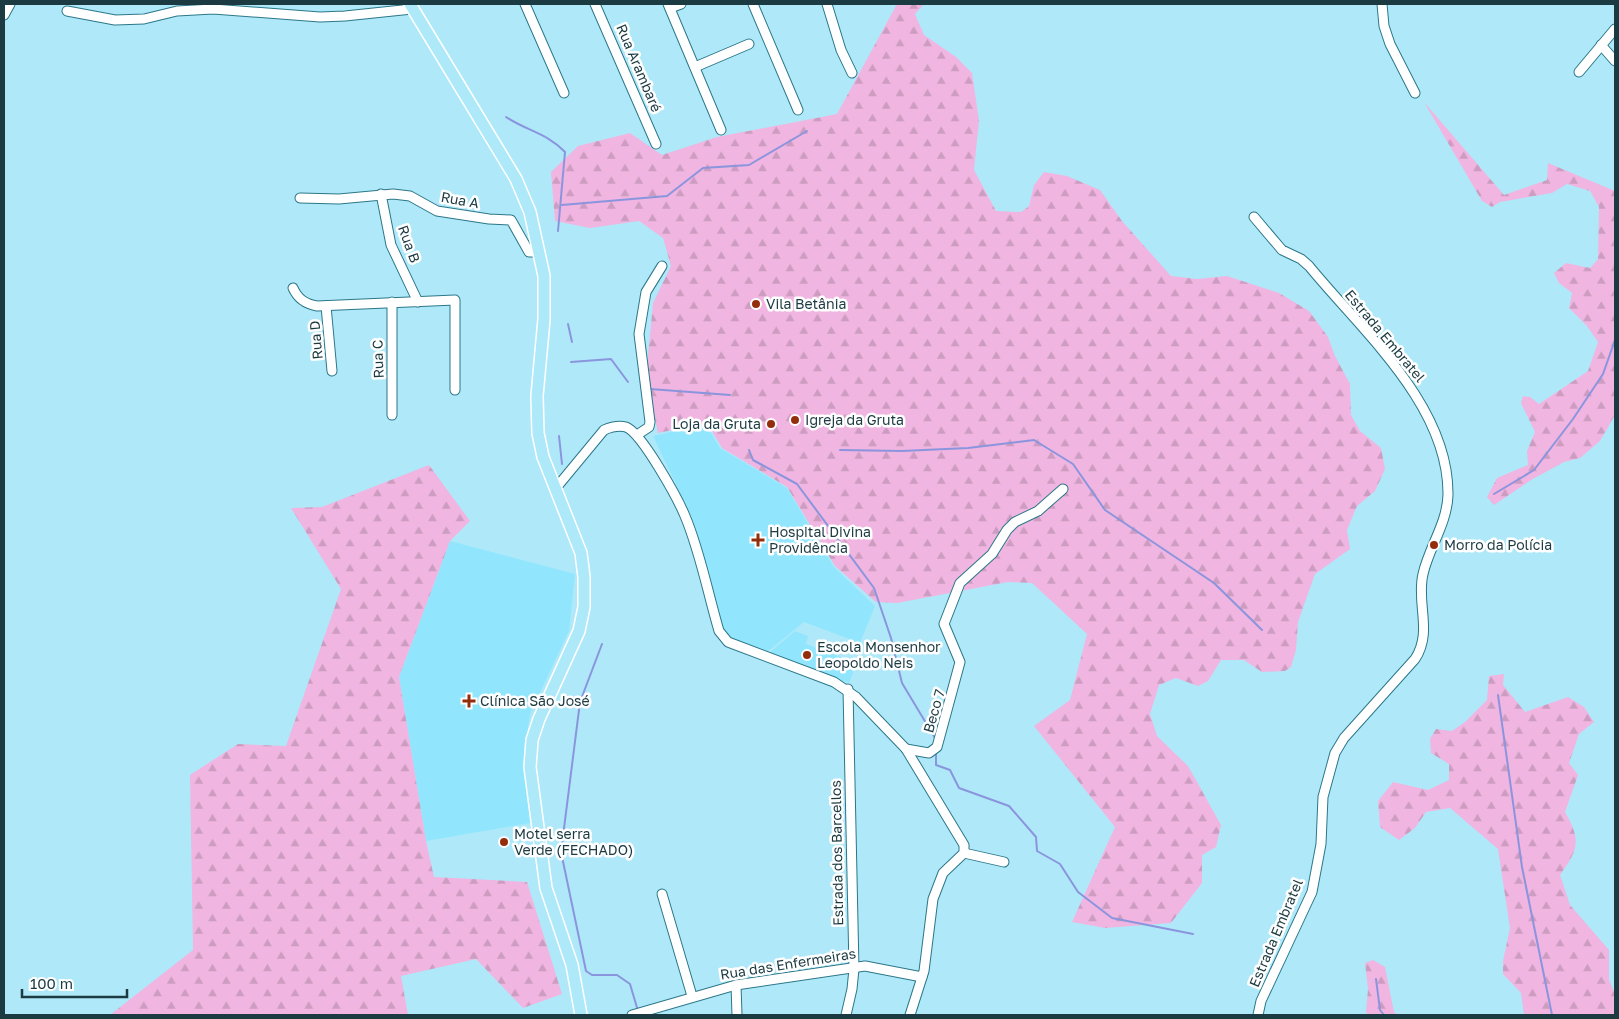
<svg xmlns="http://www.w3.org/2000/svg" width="1619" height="1019" viewBox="0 0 1619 1019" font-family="'Golos Text',sans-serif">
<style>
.built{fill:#91e6fd}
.forest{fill:url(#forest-firs)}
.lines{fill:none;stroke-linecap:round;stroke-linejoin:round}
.stream{stroke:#8a95dd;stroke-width:2}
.minor-casing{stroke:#2b7789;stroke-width:11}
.major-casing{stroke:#fff;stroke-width:14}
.minor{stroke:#fff;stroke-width:9}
.major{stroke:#ade9f8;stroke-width:11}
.poi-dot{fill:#942d0c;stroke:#fff;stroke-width:2}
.labels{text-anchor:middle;stroke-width:5;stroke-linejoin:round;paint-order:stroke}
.street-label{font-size:14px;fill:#1c3a42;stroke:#fff}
.poi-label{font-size:14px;fill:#1c3a42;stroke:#fff;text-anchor:start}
</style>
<defs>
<pattern id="forest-firs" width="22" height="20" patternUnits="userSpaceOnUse" patternTransform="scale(1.25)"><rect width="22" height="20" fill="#f0b5e0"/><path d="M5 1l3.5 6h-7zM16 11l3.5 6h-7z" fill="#cd9cc1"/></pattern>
</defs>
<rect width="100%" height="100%" fill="#afe9f9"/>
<!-- built -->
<g class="built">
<path d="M706,424l14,24 67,40 47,79 41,39 -15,37 -56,-21 -37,30 -35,-12 -9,-10 -33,-116 -37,-78z"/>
<path d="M450,541l125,33 -6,57 -39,83 -6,44 6,65 -104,18 -27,-164z"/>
<path d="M795,631l13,5 -2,8 42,16 5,13 -4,10 -80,-30z"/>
</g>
<!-- forest -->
<g class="forest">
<path d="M897,4h27l-9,10 9,21 32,22 16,16 7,48 -5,49 22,41 25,1 8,-6 5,-21 10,-13 23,4 33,14 22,31 49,55 26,3 30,-3 52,17 30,18 19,26 7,19 15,28 1,31 9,16 21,17 4,21 -10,22 -18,15 -10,24 3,19 -35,25 -17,48 -2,28 -5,17 -6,4 -23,1 -18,-12h-23l-13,21 -10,5 -22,-8 -17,7 -9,29 7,22 31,30 33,59 -5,22 -14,8v28l-31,40 -66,5 -33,-6 43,-95 -81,-101 36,-26 17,-66 -55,-51 -24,-1 -111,21 -21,-1 -41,-36 -48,-79 -65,-39 -15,-25 -49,10 -12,-56 7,-74 18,-37 -8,-28 -24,-17 -49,7 -35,-7 -4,-49 27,-26 52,-13 32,22 55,-18 120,-23z"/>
<path d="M1424,102l80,93 43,-15 1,-17 67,28v224l-15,26 -20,17 -16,4 -33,18 -37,25 -7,-8 10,-19 31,-13 -1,-14 8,-19 -14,-29 2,-7 7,1 9,7 49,-33 10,-29 -11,-16 -18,-18 3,-15 -13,-10 -5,-10 12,-10 24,5 8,-9 1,-52 -9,-16 -23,-7 -15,9 -52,9 -8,5 -10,-6z"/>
<path d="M429,465l41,56 -20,20 -51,136 27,164 8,36 93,5 35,112 -39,14 -47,-49 -75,17 7,39h-298l83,-65 -3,-175 48,-31 48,2 55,-157 -50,-81 31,-1z"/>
<path d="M1504,674l-1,11 22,27 43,-15 16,10 10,15 -15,12 -10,29 9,12 -13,37c16,28 14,37 -5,63l10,30 39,45v30l6,14v21h-91l-3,-22 -18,-19v-13l7,-33 -12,-79 -48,-41 -24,4 -11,16 -16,12 -19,-13 -2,-26 15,-19 35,8 21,-10v-16l-18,-11 -1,-14 6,-10 16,2 13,-9 22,-22 2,-24z"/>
<path d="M1373,960l12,7 9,45 4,3h-30l-2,-3 2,-23 -3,-26z"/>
</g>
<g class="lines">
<!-- stream -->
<g class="stream">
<path d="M506,117c21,14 41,16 59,35l-7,79"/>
<path d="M562,205l105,-9 36,-28 46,-3 58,-34"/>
<path d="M568,324l4,18"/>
<path d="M571,362l40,-3 17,23"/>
<path d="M650,389l80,6"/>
<path d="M559,436l3,28"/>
<path d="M749,450l4,10 44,24 77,104 17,50 11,45 33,55"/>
<path d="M840,450l62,1 66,-3 66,-8 39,24 32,46 109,73 48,47"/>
<path d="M1494,494l40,-24 39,-51 30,-45 12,-34"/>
<path d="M602,644l-22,58 -19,150 25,119 6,4h25l13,9 8,27"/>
<path d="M1498,695l24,172 30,148"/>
<path d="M936,753v12l14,5 9,18 50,18 27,31 1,14 23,13 18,28 34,26 81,16"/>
<path d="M1376,979l4,31 4,5"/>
</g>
<defs>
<g id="minor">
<path d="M525,4l39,89"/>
<path d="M595,4l61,140"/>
<path d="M668,4l53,126"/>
<path d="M753,4l45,106"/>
<path d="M827,4l14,46 11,23"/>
<path d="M1382,4l2,22 6,18 25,49"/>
<path d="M670,8l11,-4"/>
<path d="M67,11l48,9 29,-1 33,-8 36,-2 107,8 25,-1 67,-7"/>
<path d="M4,15l6,-11"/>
<path d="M1601,45l14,16"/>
<path d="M695,67l54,-23"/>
<path d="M1579,72l36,-43"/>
<path d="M381,194l10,51 27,57"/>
<path d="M300,198l39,1 54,-5 17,2 27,15 52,8 22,1 18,32h10"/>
<path d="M1254,217l28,33 19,9 8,7c53,65 140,139 139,229 -1,29 -19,52 -25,79 -7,29 10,58 -8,85l-71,79 -9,15 -12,44 -2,47 -9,48 -51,109 -3,14"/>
<path d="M293,288c5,11 12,16 24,18l138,-6v90"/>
<path d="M392,302v113"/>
<path d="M326,306l6,65"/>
<path d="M637,435l12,-8 1,-5 -11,-88 7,-42 16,-26"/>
<path d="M556,488l48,-58c7,-3 14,-5 22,-3 16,6 52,72 59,89 15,35 23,78 34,115l9,11 106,40 22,15 50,52 58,96v8l-21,20 -10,26 -9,72 -14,44"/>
<path d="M906,749l23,4 8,-6 23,-85 -16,-38 16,-41 32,-29 15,-24 8,-8 23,-11 25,-22"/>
<path d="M964,853l40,9"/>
<path d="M662,894l30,102"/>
<path d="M736,985l1,30"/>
<path d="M632,1015l104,-30 129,-19 57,11"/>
<path d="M846,1015l6,-26 2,-20 -6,-280"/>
</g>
<path id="major" d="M410,4l106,175 14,33 14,64v43l-7,77 1,37 5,24 38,96 3,24v30l-5,24 -40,88 -7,21 -2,27 16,121 26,77 9,50"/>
</defs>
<!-- minor casing -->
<use href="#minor" class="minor-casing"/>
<!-- major casing -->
<use href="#major" class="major-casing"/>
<!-- minor -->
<use href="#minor" class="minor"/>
<!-- major -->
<use href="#major" class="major"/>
</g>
<!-- markers -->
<g class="poi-dot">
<circle cx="756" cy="304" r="5"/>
<circle cx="795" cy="420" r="5"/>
<circle cx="771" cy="424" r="5"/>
<path d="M755.5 532.5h5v5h5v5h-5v5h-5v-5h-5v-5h5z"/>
<circle cx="1434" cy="545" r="5"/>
<circle cx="807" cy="655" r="5"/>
<path d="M466.5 693.5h5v5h5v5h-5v5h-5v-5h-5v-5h5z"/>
<circle cx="504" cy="842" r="5"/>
</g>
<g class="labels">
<!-- street labels -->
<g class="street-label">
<text transform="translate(639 68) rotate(67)" y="5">Rua Arambaré</text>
<text transform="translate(460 200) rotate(10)" y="5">Rua A</text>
<text transform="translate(409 244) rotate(70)" y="5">Rua B</text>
<text transform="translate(1385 336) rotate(50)" y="5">Estrada Embratel</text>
<text transform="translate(316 340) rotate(-95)" y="5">Rua D</text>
<text transform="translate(378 359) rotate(-92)" y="5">Rua C</text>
<text transform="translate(934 711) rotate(-74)" y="5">Beco 7</text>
<text transform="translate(837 853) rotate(-91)" y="5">Estrada dos Barcellos</text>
<text transform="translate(1276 933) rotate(-67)" y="5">Estrada Embratel</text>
<text transform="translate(788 964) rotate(-9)" y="5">Rua das Enfermeiras</text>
</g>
<!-- poi labels -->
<g class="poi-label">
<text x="766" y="309">Vila Betânia</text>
<text x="805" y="425">Igreja da Gruta</text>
<text x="761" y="429" text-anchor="end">Loja da Gruta</text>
<text x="769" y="537">Hospital Divina<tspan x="769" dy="16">Providência</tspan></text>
<text x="1444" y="550">Morro da Polícia</text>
<text x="817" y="652">Escola Monsenhor<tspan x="817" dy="16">Leopoldo Neis</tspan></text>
<text x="480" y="706">Clínica São José</text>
<text x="514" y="839">Motel serra<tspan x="514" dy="16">Verde (FECHADO)</tspan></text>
</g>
</g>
<!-- border -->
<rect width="1619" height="1019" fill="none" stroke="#1c3a42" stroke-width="10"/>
<!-- scale -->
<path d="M22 989v8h105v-8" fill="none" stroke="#1c3a42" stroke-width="2.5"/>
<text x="30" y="989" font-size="15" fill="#1c3a42" stroke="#ffffff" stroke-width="4" paint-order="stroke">100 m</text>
</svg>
